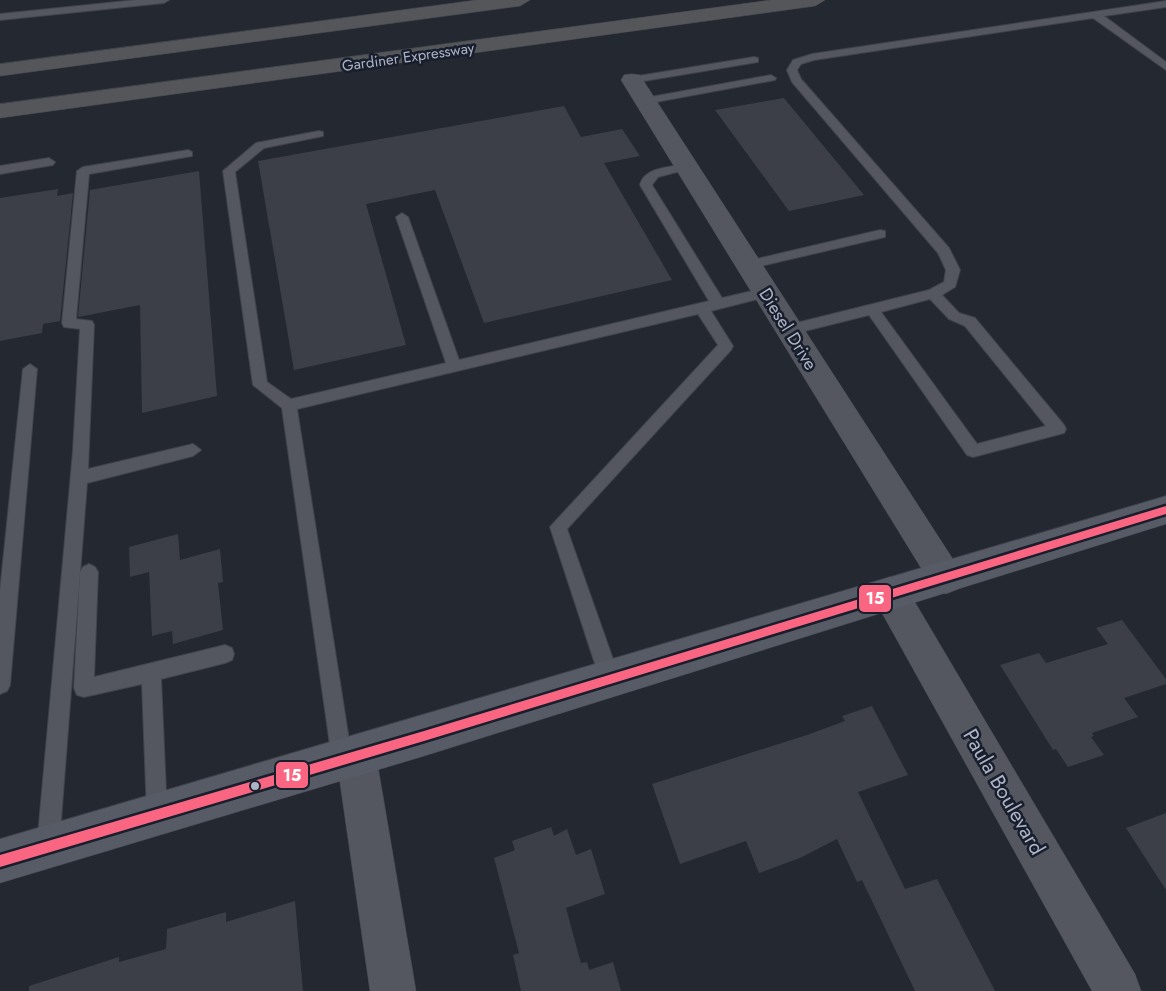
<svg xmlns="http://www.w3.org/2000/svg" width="1166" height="991" viewBox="0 0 1166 991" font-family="Jost,sans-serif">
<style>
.building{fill:#3c3f48}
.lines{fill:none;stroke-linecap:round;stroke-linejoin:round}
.service-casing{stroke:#40434b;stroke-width:2}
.minor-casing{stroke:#40434b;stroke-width:1}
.secondary-casing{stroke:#40434b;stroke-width:1}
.motorway-casing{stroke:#40444e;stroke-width:1}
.service{fill:#545760;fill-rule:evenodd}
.minor{fill:#545760;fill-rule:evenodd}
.secondary{fill:#575b65;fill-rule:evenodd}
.motorway{fill:#545659;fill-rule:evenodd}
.bus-1-casing{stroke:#181e2c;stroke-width:5}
.bus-1{fill:#fa6682;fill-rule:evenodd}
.bus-dot{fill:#acb3c5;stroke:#181e2c;stroke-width:2}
.labels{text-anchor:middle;stroke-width:5;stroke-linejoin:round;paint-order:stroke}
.far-street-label{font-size:15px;fill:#acb3c5;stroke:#181e2c}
.street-label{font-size:18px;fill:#acb3c5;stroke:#181e2c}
.near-street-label{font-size:21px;fill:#acb3c5;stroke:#181e2c}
.line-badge{stroke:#181e2c;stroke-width:2}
.badge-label{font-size:16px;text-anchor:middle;font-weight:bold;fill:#fff}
</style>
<rect width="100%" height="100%" fill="#242831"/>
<!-- building -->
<g class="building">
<path d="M784,98l80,97 -75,16 -74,-101z"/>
<path d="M564,106l17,31 41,-8 18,27 -36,7 68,117 -188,43 -49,-133 -69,14 40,141 -112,25 -36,-209z"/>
<path d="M199,171l18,225 -75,17 -2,-108 -62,12 12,-127z"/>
<path d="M58,189l-1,7 16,-3 -13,128 -17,3 -1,9 -42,8v-143z"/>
<path d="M178,534l2,26 40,-11 3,33 -5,1 5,47 -50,14 -1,-13 -20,5 -3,-64 -19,5 -1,-30z"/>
<path d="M1122,620l44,59v5l-42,14 14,19 -46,16 2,3 -3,1 13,18 -36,12 -12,-18 -3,1 -53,-85 39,-12 7,10 62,-19 -12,-16z"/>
<path d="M872,706l36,69 -50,17 47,97 32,-10 58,112h-80l-53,-111 -5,2 -20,-43 -37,19 -41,15 -13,-32 -66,23 -28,-80 155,-49 38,-14 -3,-5z"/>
<path d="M1166,813v77l-40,-62z"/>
<path d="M551,827l3,9 13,-7 9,26 15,-6 14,45 -39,14 15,55 6,-1 2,8 24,-8 8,29h-100l-8,-36 6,-2 -25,-95 21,-8 -3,-9z"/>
<path d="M295,901l8,90h-274v-5l90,-29v5l47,-13 1,-20 59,-17v10z"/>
</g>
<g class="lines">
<defs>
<g id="service">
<path d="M136,0h33l-5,3 -164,17v-6z"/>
<path d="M1166,1v6l-62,9 62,46v8l-73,-52 -279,42 -13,4 -4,6 4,9 148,169 11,22 -5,17 -13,8 17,18 16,5 89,107 2,4 -2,4 -91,24 -6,-2 -98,-140 -80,20 -5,-1 -2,-4 2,-4 145,-36 15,-8 2,-12 -8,-17 -146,-171 -5,-12 6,-10 19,-6zM930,299l19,20 16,7 81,100 -69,18 -96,-132z"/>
<path d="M754,57l4,1v4l-126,21 -5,-3 5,-3z"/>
<path d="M771,75l5,3 -1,2 -130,24 -6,-3 6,-3z"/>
<path d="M319,131l4,1v4l-59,12 -29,24 32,210 24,17 155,-36 -50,-146 6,-4 6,4 51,143 250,-59 -69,-116c4,-18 31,-18 46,-21l6,4 -34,9 -6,8 70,113 43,-10 7,5 -2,3 -59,15 22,35 -2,4 -164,179 53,150 -3,6 -7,3 -7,-3 -3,-6 -50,-152 168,-182 -20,-31 -401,95 55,350 -3,7 -7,3 -7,-3 -3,-7 -50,-351 -29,-23 -30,-214 33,-28z"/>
<path d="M188,150l4,2v4l-103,18 -13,145 16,2 2,4 -6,144 105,-25 8,6 -8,6 -106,27 -28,363 -3,8 -8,3 -8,-3 -3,-8 36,-395 7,-122 -16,-2 -2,-4 15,-152 6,-4z"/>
<path d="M49,158l6,4 -2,3 -53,9v-8z"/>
<path d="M880,230l5,1v6l-137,32 -7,-4 7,-4z"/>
<path d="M30,364l7,5 -27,316 -3,6 -7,3v-103l23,-222z"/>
<path d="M89,564l6,3 3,5 -4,105 131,-32 7,3 2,6 -2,6 -7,3 -64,16 6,135 -3,7 -7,3 -7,-3 -3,-7 -5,-130 -58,13 -7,-2 -3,-7 6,-116 3,-5z"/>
</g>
<g id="minor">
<path d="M632,74l8,1 3,5 315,487 6,11 -6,11 -12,5 -12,-5 -313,-509 3,-5z"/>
<path d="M890,577l13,5 232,392 6,17h-49l-215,-387 -5,-11 5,-11z"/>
<path d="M356,735l14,6 6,14 40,236h-46l-34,-236 6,-14z"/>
</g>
<path id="secondary" d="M1166,496v28l-742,232 -424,127v-44z"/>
<g id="motorway">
<path d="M477,0h53l-10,6 -520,70v-12z"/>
<path d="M772,0h53l-10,6 -815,112v-14z"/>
</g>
</defs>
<!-- service casing -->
<use href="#service" class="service-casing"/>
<!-- minor casing -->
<use href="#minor" class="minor-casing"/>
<!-- secondary casing -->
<use href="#secondary" class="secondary-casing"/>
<!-- motorway casing -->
<use href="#motorway" class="motorway-casing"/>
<!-- service -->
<use href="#service" class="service"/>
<!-- minor -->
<use href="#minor" class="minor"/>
<!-- secondary -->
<use href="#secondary" class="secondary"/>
<!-- motorway -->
<use href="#motorway" class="motorway"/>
<defs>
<path id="bus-1" d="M1166,506v8l-742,227 -424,126v-12l424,-124z"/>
</defs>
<!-- bus-1 casing -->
<use href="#bus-1" class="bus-1-casing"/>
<!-- bus-1 -->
<use href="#bus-1" class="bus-1"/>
</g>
<!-- markers -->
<circle class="bus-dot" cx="255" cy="786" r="5"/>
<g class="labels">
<!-- far-street labels -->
<g class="far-street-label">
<text transform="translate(408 57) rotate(-8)" y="5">Gardiner Expressway</text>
</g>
<!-- street labels -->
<g class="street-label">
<text transform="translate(788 329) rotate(58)" y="6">Diesel Drive</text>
</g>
<!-- near-street labels -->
<g class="near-street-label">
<text transform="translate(1004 792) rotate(60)" y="7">Paula Boulevard</text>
</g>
</g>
<g class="line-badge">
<rect x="858" y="584" width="34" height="29" rx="6" fill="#fa6682"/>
<rect x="275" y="761" width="34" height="28" rx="6" fill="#fa6682"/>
</g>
<g class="badge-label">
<text x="875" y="604">15</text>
<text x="292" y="781">15</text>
</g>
</svg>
